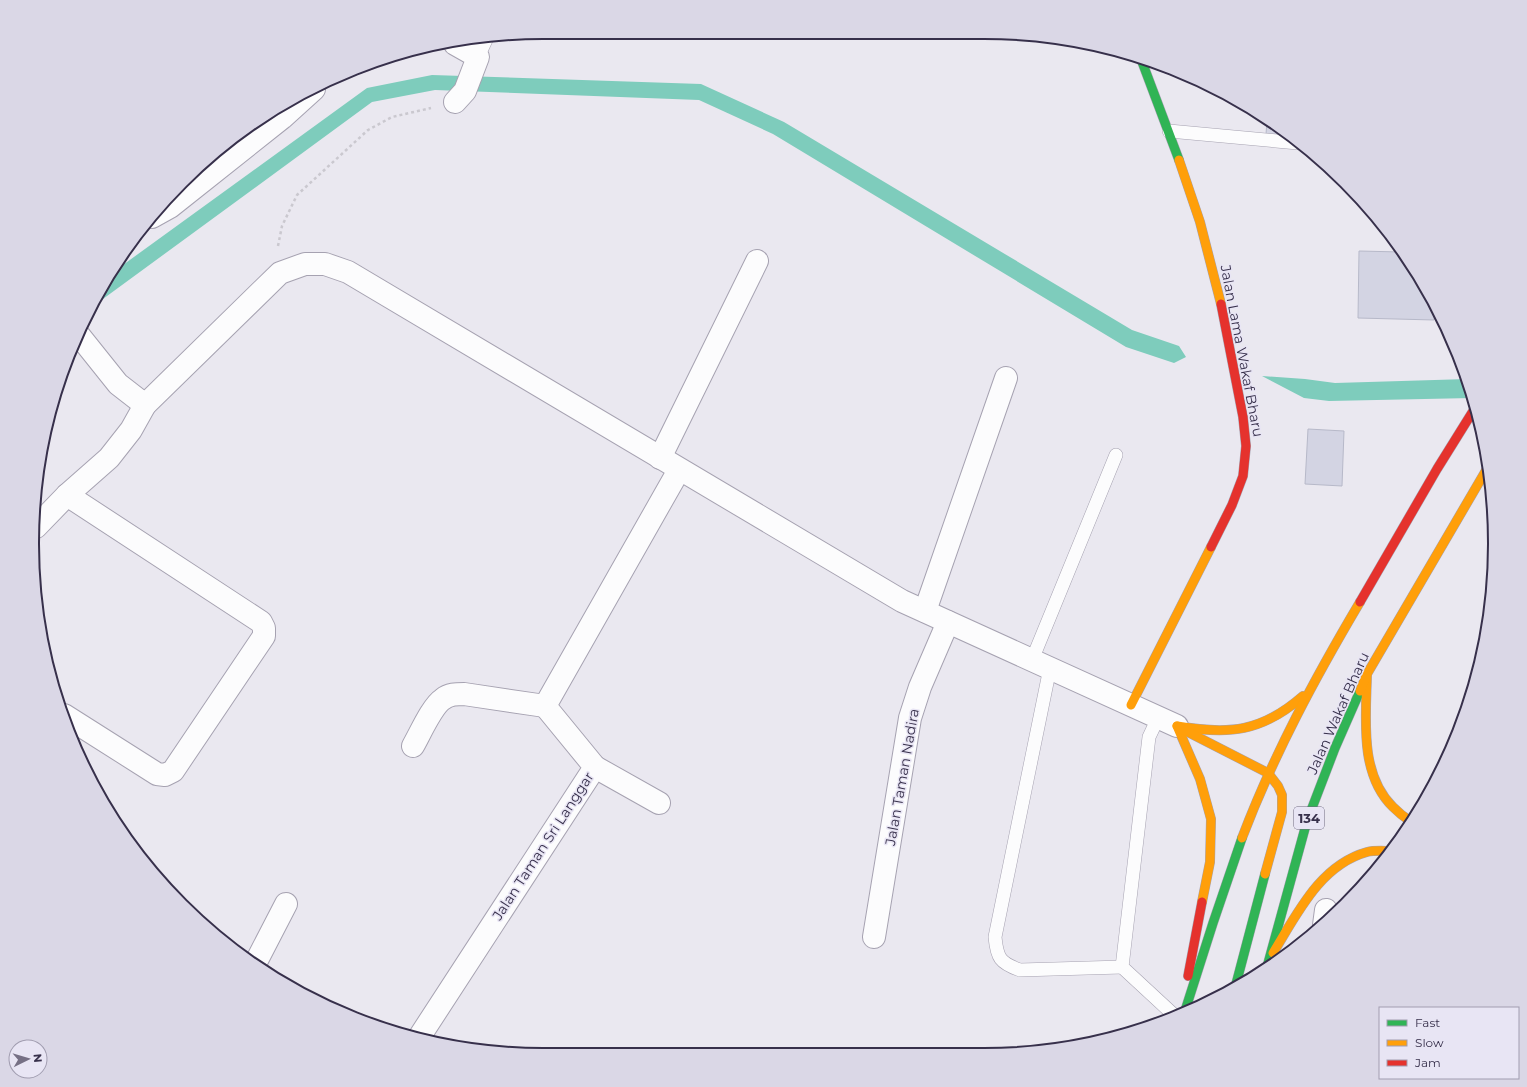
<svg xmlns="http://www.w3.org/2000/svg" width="1527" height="1087" viewBox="0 0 1527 1087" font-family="Montserrat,sans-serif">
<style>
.water{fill:#7eccbc}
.building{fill:#d3d4e3;stroke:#b7b9c9}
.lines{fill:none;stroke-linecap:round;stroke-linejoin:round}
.lane-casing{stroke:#a6a2b1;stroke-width:14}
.street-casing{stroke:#a6a2b1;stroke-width:24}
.fast-casing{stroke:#a6a2b1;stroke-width:10}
.slow-casing{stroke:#a6a2b1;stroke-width:10}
.jam-casing{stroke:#a6a2b1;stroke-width:10}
.path{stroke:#cac8cf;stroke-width:2.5;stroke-dasharray:3 3;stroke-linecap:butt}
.lane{stroke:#fcfcfd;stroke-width:13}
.street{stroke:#fcfcfd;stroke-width:22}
.fast{stroke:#30b455;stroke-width:9}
.slow{stroke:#ff9f0a;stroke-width:9}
.jam{stroke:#e5322d;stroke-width:9}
.labels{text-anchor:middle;stroke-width:3;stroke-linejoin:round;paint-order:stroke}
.shield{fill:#e8e5f4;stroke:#6c667e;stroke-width:1}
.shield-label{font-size:13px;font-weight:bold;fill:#37304b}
.street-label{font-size:14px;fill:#37304b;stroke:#e8e5f4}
.rim{fill:none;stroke:#37304b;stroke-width:2}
</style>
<rect width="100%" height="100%" fill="#eae8f0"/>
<!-- water -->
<g class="water">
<path d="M432,75l269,9 83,38 348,208 47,16 7,11 -12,6 -48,-16 -353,-213 -74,-34 -264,-10 -63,12 -280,205 24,-37 251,-182z"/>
<path d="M1262,376l43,3 30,4 133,-4 4,19 -143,3 -25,-3z"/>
</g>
<!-- building -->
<g class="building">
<path d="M1267,121l22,15 -23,-2z"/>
<path d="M1359,251l42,1 26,36 8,18 -1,14 -76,-2z"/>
<path d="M1308,429l36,2 -2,55 -37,-2z"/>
</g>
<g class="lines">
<defs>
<g id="lane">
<path d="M478,57l8,-17"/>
<path d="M1169,131l129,12"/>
<path d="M1032,660l84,-205"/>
<path d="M1050,668l-55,269c2,21 5,26 25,33l102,-3"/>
<path d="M1158,718l-9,19 -27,230 54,50"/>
</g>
<g id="street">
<path d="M455,44l23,13 -13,34 -10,11"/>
<path d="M152,217l18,-10 112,-89 32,-29"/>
<path d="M78,334l40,50 27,21"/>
<path d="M660,458l97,-197"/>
<path d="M36,527l31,-32 42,-37 22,-28 14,-25 135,-132 25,-9h20l23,8 554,329 275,125"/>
<path d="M925,611l81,-233"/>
<path d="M64,715l93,59 8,1 8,-4 91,-135v-8l-3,-6 -194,-127"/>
<path d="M413,746c7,-12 19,-40 30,-47 6,-5 13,-5 21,-5l81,12"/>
<path d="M595,767l64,36"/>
<path d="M1324,925l2,-15"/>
<path d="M874,937l36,-219 10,-31 28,-65"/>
<path d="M255,964l31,-60"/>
<path d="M418,1039l177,-272 -50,-61 134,-236"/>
</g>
<g id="fast">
<path d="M1141,59l38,101"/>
<path d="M1267,967l40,-146 28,-73 25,-57"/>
<path d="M1235,988l30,-114"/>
<path d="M1184,1014l29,-91 29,-85"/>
</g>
<g id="slow">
<path d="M1179,160l21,62 21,82"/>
<path d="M1367,674c-1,44 -8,100 26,133 5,5 11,10 17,14"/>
<path d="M1360,691l7,-17 121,-207"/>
<path d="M1131,705l80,-158"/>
<path d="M1177,726l23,53 11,40 -1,43 -8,40"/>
<path d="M1177,726c52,9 85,6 126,-30"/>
<path d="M1180,728l88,45 10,13 4,9v17l-17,62"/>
<path d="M1242,838c32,-84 73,-160 118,-236"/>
<path d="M1273,953c24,-39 47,-88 94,-101 8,-2 17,-1 25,-1"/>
</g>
<g id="jam">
<path d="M1211,547l21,-42 11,-29 3,-30 -3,-29 -22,-113"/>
<path d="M1360,602l77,-133 38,-61"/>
<path d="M1188,976l14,-74"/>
</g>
</defs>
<!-- lane casing -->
<use href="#lane" class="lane-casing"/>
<!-- street casing -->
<use href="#street" class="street-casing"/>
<!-- fast casing -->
<use href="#fast" class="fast-casing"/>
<!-- slow casing -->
<use href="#slow" class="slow-casing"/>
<!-- jam casing -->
<use href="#jam" class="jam-casing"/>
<!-- path -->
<path class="path" d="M278,246l4,-20 15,-31 71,-65 24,-13 39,-9"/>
<!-- lane -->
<use href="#lane" class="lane"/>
<!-- street -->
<use href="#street" class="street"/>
<!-- fast -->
<use href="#fast" class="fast"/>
<!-- slow -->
<use href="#slow" class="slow"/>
<!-- jam -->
<use href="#jam" class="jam"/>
</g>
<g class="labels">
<!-- shield labels -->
<rect class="shield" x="1294" y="807" width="30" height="22" rx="3"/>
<g class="shield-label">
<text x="1309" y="823">134</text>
</g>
<!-- street labels -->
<g class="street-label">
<text transform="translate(1242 351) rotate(79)" y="5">Jalan Lama Wakaf Bharu</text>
<text transform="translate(1338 713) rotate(-66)" y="5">Jalan Wakaf Bharu</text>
<text transform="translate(902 777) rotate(-80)" y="5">Jalan Taman Nadira</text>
<text transform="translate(543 846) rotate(-57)" y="5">Jalan Taman Sri Langgar</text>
</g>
</g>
<!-- crop -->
<path d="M0 0H1527V1087H0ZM543 39H984A504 504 0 0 1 1488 543V544A504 504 0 0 1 984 1048H543A504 504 0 0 1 39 544V543A504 504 0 0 1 543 39Z" fill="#dad7e6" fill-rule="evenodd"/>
<path class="rim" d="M543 39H984A504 504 0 0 1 1488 543V544A504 504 0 0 1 984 1048H543A504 504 0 0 1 39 544V543A504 504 0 0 1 543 39Z"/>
<!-- legend -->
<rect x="1379" y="1007" width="140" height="72" fill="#e8e5f4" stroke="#a19db0"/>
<rect x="1387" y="1020" width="20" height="6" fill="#30b455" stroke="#a19db0"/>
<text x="1415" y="1027" font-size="12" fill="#37304b">Fast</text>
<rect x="1387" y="1040" width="20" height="6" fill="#ff9f0a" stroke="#a19db0"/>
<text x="1415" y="1047" font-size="12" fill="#37304b">Slow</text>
<rect x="1387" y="1060" width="20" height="6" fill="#e5322d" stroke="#a19db0"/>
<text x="1415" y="1067" font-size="12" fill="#37304b">Jam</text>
<!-- north arrow -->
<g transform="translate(28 1059) rotate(85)"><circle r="19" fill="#e8e5f4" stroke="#a19db0"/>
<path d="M0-3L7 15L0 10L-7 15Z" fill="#767085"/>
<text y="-6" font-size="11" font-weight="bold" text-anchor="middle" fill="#37304b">N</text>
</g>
</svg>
